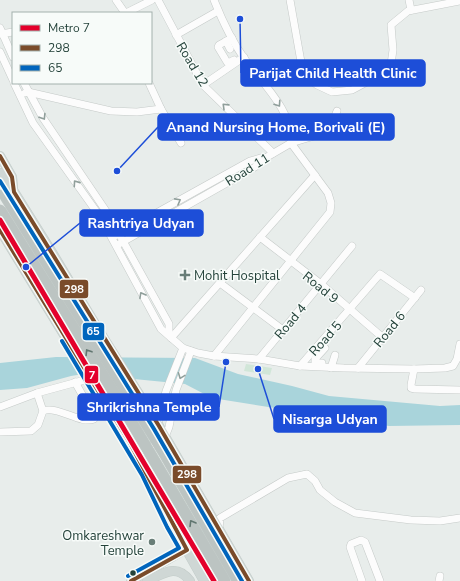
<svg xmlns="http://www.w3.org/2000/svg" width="460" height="581" viewBox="0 0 460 581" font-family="'Nunito Sans',sans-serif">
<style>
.green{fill:#d1e6d8}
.water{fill:#a9d4db}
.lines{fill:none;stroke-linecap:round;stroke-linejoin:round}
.minor-casing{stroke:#c5cac8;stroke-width:8}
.major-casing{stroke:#c3ccc9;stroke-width:10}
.minor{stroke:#fcfcfc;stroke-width:7}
.major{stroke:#cfd7d5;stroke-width:9}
.highway-bridge-casing{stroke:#c3ccc9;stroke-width:12;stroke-linecap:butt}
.highway-bridge{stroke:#bcc4c2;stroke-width:11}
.bus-1-casing{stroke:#f7fbf9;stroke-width:7}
.bus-2-casing{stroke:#f7fbf9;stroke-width:7}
.bus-1{stroke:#7a4b2a;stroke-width:4}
.bus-2{stroke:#0065bd;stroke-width:4}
.metro-1-casing{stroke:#f7fbf9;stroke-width:8}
.metro-1{stroke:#e4002b;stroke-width:5}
.oneway{stroke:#909f9b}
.oneway2{stroke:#617670}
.poi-dot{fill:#697e78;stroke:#f7fbf9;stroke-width:1.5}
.bus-dot{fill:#24423a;stroke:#f7fbf9;stroke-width:1.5}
.labels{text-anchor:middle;stroke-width:3;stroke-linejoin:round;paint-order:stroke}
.street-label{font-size:13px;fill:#24423a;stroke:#f7fbf9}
.poi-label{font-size:13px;fill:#24423a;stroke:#f7fbf9;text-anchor:start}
.leader{fill:none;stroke:#1d4ed8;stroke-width:1.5}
.callout-dot{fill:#1d4ed8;stroke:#f7fbf9;stroke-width:1.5}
.callout{fill:#1d4ed8;stroke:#1d4ed8;stroke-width:1.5}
.callout-label{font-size:14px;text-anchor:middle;font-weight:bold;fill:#fff}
.line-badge{stroke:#f7fbf9;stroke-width:1.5}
.badge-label{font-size:11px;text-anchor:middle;font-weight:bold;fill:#fff}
</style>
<rect width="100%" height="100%" fill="#e8edeb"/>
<!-- green -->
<path class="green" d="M246,364l26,4 -2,7 -26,-4z"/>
<!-- water -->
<path class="water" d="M56,357l139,1 43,16 54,12 37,10 111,10 20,-1v20l-71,1 -177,-28 -27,-14 -102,-10 -12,2 -44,12 -27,2v-27z"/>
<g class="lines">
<defs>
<g id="minor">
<path d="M116,0l9,13"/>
<path d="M158,0l45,85 70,68"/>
<path d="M214,0c8,20 17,40 30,58 17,24 50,54 47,85"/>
<path d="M290,0l13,73 14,12 15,7 20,-2 26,-14 13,-12 2,-14 -2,-25 17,-14 52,-10"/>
<path d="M409,0l2,10"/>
<path d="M126,13l26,-13"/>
<path d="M0,28l13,29"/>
<path d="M0,34l13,-2"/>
<path d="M176,35l42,-24"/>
<path d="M232,38l-13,7 -1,2 9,15 1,1 6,-3"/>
<path d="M226,41l4,8"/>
<path d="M0,52l13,28"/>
<path d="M14,83l19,40 68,95 60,111 22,19 15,5 16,3 45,3 41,7 44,2 70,1 31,-1 8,-2 4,-7 3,-15"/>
<path d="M24,83l19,35 65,96 61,110v11"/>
<path d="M149,83l12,26 20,34"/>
<path d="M203,85l41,-28"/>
<path d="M25,93l3,-1 83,19 26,1 24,-3"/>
<path d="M115,236l135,-75 14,-4"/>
<path d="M260,237l61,47 61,53"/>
<path d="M119,244l136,-77 12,-10 24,-14 30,-9 10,-8 6,-15"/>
<path d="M220,283l63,47"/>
<path d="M171,338l144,-163"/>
<path d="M214,356l116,-144 1,-9 -3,-10 -37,-50"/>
<path d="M259,359l93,-113"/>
<path d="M322,363h-7v-4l10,-11"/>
<path d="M300,366l80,-92 35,24"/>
<path d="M331,368l4,-13"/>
<path d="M358,368l63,-78"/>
<path d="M414,369l-3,16v3l4,1 45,1"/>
<path d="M37,393l6,18"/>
<path d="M0,407l37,-14 55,-15"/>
<path d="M155,426l3,-2 8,-33 17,-43"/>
<path d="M0,432l31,-1 7,-6 5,-14c14,-6 38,14 51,8v-3l-1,-2 -18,-32"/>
<path d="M138,456l27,-19 4,-10 7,-37 15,-39"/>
<path d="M219,529l1,-11 68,-40 19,-4 8,7 5,9 15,12 20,11 56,7 29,1 20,-3"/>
<path d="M362,581l-12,-34 1,-3 10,-4 4,2 15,39"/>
<path d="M439,581l1,-5"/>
</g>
<g id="major">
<path d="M0,156l12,21 1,10"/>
<path d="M0,173l6,6 47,75 50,83 56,89 90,155"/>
<path d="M0,230l130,213 17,29 25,52 32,57"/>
<path d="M131,581l75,-44"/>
<path d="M147,581c17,-8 30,-18 43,0"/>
</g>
</defs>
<!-- minor casing -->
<use href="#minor" class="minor-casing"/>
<!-- major casing -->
<use href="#major" class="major-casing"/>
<!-- minor -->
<use href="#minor" class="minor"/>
<!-- major -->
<use href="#major" class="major"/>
<defs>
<g id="highway-bridge">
<path d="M4,194l159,257 75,130"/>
<path d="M0,210l118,189 107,182"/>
</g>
</defs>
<!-- highway-bridge casing -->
<use href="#highway-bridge" class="highway-bridge-casing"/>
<!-- highway-bridge -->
<use href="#highway-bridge" class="highway-bridge"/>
<defs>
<g id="bus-1">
<path d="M0,156l12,21 2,15 145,234 90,155"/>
<path d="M0,230l130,213 57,107 -56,31"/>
</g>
<g id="bus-2">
<path d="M0,181l154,248 88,152"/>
<path d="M62,341l80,134 25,52 12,21 -51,28"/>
</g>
</defs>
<!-- bus-1 casing -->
<use href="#bus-1" class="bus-1-casing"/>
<!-- bus-2 casing -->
<use href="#bus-2" class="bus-2-casing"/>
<!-- bus-1 -->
<use href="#bus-1" class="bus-1"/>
<!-- bus-2 -->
<use href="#bus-2" class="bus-2"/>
<defs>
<path id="metro-1" d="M0,220l214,361"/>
</defs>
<!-- metro-1 casing -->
<use href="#metro-1" class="metro-1-casing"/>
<!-- metro-1 -->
<use href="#metro-1" class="metro-1"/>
</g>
<!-- one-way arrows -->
<defs><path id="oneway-chevron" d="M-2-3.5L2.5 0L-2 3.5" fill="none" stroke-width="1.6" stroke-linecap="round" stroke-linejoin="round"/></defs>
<g class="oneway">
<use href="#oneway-chevron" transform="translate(278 104) rotate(56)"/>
<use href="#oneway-chevron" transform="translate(225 106) rotate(-136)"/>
<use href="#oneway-chevron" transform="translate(43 117) rotate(58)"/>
<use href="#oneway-chevron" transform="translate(76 183) rotate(-125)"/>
<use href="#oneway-chevron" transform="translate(178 201) rotate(-29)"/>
<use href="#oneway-chevron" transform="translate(142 295) rotate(-119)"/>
<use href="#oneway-chevron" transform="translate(181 376) rotate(111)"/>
</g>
<g class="oneway2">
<use href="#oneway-chevron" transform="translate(88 352) rotate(-122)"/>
<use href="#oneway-chevron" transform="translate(192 523) rotate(-121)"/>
</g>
<!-- markers -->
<g class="poi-dot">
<path d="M183 269h4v4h4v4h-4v4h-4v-4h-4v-4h4z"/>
<circle cx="152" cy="542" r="4"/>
</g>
<circle class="bus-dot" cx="133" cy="573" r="3.5"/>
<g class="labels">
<!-- street labels -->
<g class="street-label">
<text transform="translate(193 64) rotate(59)" y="5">Road 12</text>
<text transform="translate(247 169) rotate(-32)" y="5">Road 11</text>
<text transform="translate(321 287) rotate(39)" y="5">Road 9</text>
<text transform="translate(290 321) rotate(-50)" y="5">Road 4</text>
<text transform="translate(389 329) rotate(-51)" y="5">Road 6</text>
<text transform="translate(325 338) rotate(-48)" y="5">Road 5</text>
</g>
<!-- poi labels -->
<g class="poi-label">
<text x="194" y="280">Mohit Hospital</text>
<text x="144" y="540" text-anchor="end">Omkareshwar<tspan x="144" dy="15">Temple</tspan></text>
</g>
</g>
<!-- callouts -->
<path class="leader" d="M240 19L241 73M117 171L158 127M26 267L80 223M226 362L219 407M258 369L274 419"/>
<g class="callout-dot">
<circle cx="240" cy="19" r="4"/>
<circle cx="117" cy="171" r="4"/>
<circle cx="26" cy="267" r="4"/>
<circle cx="226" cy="362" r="4"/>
<circle cx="258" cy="369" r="4"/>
</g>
<g class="callout">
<rect x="241" y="60" width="184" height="26" rx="4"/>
<rect x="158" y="114" width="236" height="26" rx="4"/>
<rect x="80" y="210" width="123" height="26" rx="4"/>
<rect x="78" y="394" width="141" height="26" rx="4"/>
<rect x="274" y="406" width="112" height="26" rx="4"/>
</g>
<g class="callout-label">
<text x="333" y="78">Parijat Child Health Clinic</text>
<text x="276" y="132">Anand Nursing Home, Borivali (E)</text>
<text x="141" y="228">Rashtriya Udyan</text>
<text x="149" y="412">Shrikrishna Temple</text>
<text x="330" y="424">Nisarga Udyan</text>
</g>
<g class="line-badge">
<rect x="59" y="279" width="30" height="20" rx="4" fill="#7a4b2a"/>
<rect x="82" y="322" width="23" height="19" rx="4" fill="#0065bd"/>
<rect x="84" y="365" width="15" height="19" rx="4" fill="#e4002b"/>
<rect x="172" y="465" width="30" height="19" rx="4" fill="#7a4b2a"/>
</g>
<g class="badge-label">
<text x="74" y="293">298</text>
<text x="93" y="335">65</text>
<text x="92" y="379">7</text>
<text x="187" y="478">298</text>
</g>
<!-- legend -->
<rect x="12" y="12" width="140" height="72" fill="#f7fbf9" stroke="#a3b1ad"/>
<rect x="20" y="25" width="20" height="6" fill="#e4002b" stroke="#a3b1ad"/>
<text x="48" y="32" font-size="12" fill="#24423a">Metro 7</text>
<rect x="20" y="45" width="20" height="6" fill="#7a4b2a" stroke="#a3b1ad"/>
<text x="48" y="52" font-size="12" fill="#24423a">298</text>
<rect x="20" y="65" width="20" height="6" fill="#0065bd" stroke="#a3b1ad"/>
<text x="48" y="72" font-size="12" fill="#24423a">65</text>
</svg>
